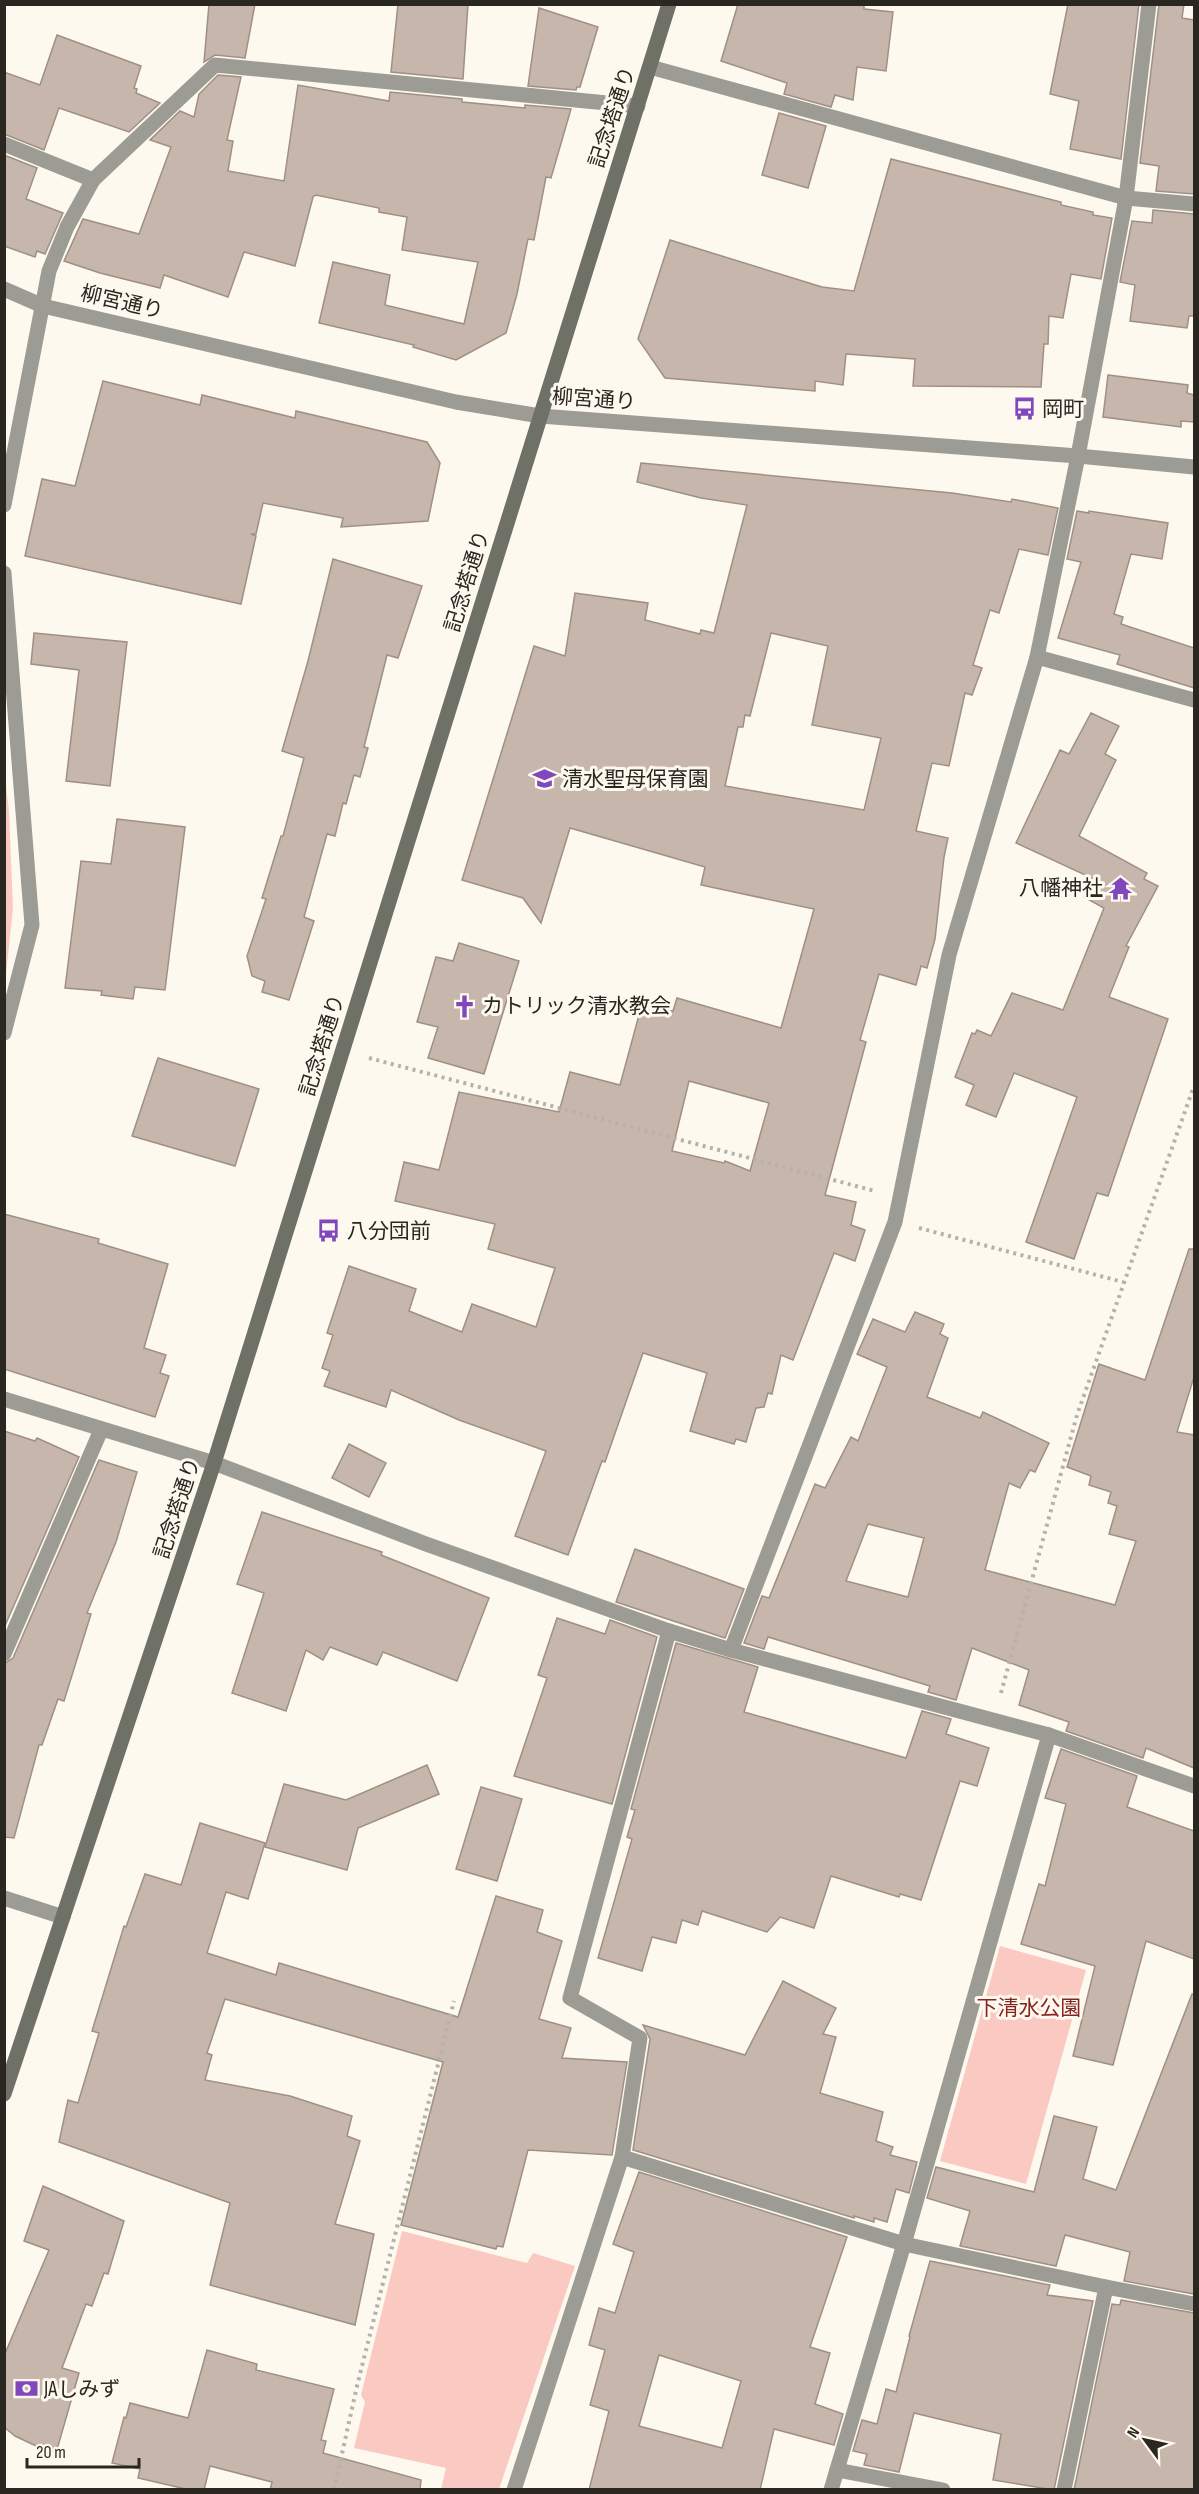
<svg xmlns="http://www.w3.org/2000/svg" width="1199" height="2494" viewBox="0 0 1199 2494" font-family="'Sofia Sans Condensed','Noto Sans JP',sans-serif">
<style>
.green{fill:#fac9c2}
.building{fill:#c6b6ab;stroke:#9f9085;stroke-width:1.5;fill-rule:evenodd}
.lines{fill:none;stroke-linecap:round;stroke-linejoin:round}
.path{stroke:#b6b1a9;stroke-width:4;stroke-dasharray:3 4.5;stroke-linecap:butt}
.service{stroke:#9c9c95;stroke-width:15}
.minor{stroke:#9c9c95;stroke-width:15}
.tertiary{stroke:#9c9c95;stroke-width:15}
.secondary{stroke:#6f7066;stroke-width:15}
.labels{text-anchor:middle;stroke-width:6;stroke-linejoin:round;paint-order:stroke}
.street-label{font-size:21px;fill:#2a2620;stroke:#fef9ef}
.poi-label{font-size:21px;fill:#2a2620;stroke:#fef9ef;text-anchor:start}
.park-label{font-size:21px;fill:#872520;stroke:#fef9ef}
</style>
<rect width="100%" height="100%" fill="#fef9ef"/>
<!-- green -->
<g class="green">
<path d="M5,777l4,34 4,97 -8,76z"/>
<path d="M1000,1946l86,24 -60,214 -86,-23z"/>
<path d="M402,2231l125,32 6,-10 42,13 -76,223h-58l5,-21 -92,-20 11,-46 -4,-7z"/>
</g>
<!-- building -->
<g class="building">
<path d="M209,4h46l-10,54 -30,-3 -11,7z"/>
<path d="M398,4h70l-5,75 -72,-7z"/>
<path d="M738,4h126v5l29,3 -7,59 -29,-4 -4,33 -18,-5 -4,12 -47,-13 3,-11 -66,-22z"/>
<path d="M1068,4h71l-18,155 -51,-10 9,-48 -29,-7z"/>
<path d="M1159,4h25l-2,14 12,2v174l-38,-3 3,-25 -19,-3z"/>
<path d="M539,8l59,19 -18,60h-3l-1,3 -48,-4z"/>
<path d="M57,35l84,31 -7,22 3,1 -1,4 24,10 -31,29 -70,-24 -15,42 -40,-16v-62l36,13z"/>
<path d="M218,75l23,2 -14,63 6,1 -5,30 56,10 14,-96 91,16 1,-9 72,7v3l63,6v-3l46,4 -20,69 -5,-1 -12,63 -6,-1 -11,55 -11,39 -50,27 -43,-13 1,-2 -95,-22 14,-61 57,13 -5,30 79,19 14,-62 -76,-12 5,-33 -28,-5v-4l-63,-13 -3,2 -18,69 -51,-14 -16,45 -64,-22 -4,13 -60,-15 -36,-12 19,-42 56,15 32,-87 -21,-7 30,-29 14,6 5,-23z"/>
<path d="M779,113l47,13 -18,62 -46,-13z"/>
<path d="M4,155l33,13 -11,31 37,14 -18,41 -8,-3 -2,6 -31,-11z"/>
<path d="M891,159l170,43v3l32,7v3l19,3 -11,61 -30,-5 -8,44 -14,-2 -1,28h-4l-3,43 -128,-1 2,-27 -69,-5 -3,31 -28,-4v10l-150,-13 -27,-39 32,-99 152,47 32,4z"/>
<path d="M1153,210l41,4v102h-5l-2,12 -57,-7 5,-36 -15,-3 12,-61 20,2z"/>
<path d="M1108,375l80,10 -1,8 7,2v27l-13,-1v6l-78,-10z"/>
<path d="M103,381l97,24 2,-10 93,23 1,-7 131,31 13,21 -12,58 -87,6 2,-9 -80,-15 -7,31h-5l5,2 -15,68 -216,-48 17,-77 33,7z"/>
<path d="M641,463l311,30 59,9 1,-3 46,9 -10,47 -29,-6 -20,64 -9,-3 -17,55 9,3 -10,27 -7,-2 -16,73 -17,-3 -16,68 32,7 -4,19 -9,82 -8,29 -6,-2 -5,19 -37,-11 -19,66 6,2 -41,153 31,7 -5,23 14,5 -10,31 -21,-8 -41,107 -12,-5 -9,39 -4,-1 -4,14 -8,1 -10,34 -10,-3 -2,5 -44,-13 17,-58 -64,-20 -38,109 -3,-1 -34,94 -53,-19 31,-85 -87,-31 -68,-30 -5,17 -62,-21 6,-15 -8,-3 11,-33 -6,-2 22,-67 67,23 -7,22 53,21 10,-28 64,23 19,-59 -67,-19 7,-25 -100,-23 9,-39 35,8 20,-78 100,20 11,-40 50,13 22,-81 31,7 4,-13 104,30 33,-119 -113,-24 4,-18 -135,-39 -29,95 -18,-25 -61,-18 72,-234 31,10 10,-63 73,10 -3,17 55,14 1,-4 13,3 33,-128 -46,-7 -64,-16zM771,633l57,13 -16,79 69,13 -17,72 -139,-24 13,-59h5l2,-12 5,1zM689,1081l80,22 -19,68 -25,-10 -1,2 -52,-12z"/>
<path d="M1077,511l12,2v-2l79,12 -6,36 -31,-5 -17,60 9,3 -2,7 73,24v40l-77,-24 3,-9 -62,-17 23,-76 -14,-3z"/>
<path d="M333,559l89,27 -24,72 -11,-3 -23,92 4,1 -8,29 -6,-2 -8,29 -3,-1 -8,33 -8,-2 -23,83 10,4 -25,79 -27,-8 3,-11 -13,-5 -5,-20 19,-57 -4,-1 19,-62h2l21,-78 -22,-7 26,-90z"/>
<path d="M34,633l93,9 -17,144 -44,-5 13,-111 -48,-6z"/>
<path d="M1091,713l28,13 -14,28 11,6 -37,76 68,37 -3,6 14,7 -32,60 3,1 -20,50 59,22 -60,177 -11,-3 -23,66 -48,-17 51,-145 -63,-24 -18,44 -30,-12 8,-20 -19,-8 17,-44 3,1 2,-4 14,6 21,-43 51,17 41,-102 -20,-11 10,-18 -78,-36 44,-93 9,4z"/>
<path d="M117,819l68,8 -20,163 -30,-3 -2,12 -32,-4 1,-4 -37,-3 16,-127 30,3z"/>
<path d="M459,943l60,18 -35,113 -56,-16 10,-31 -21,-5 19,-65 17,4z"/>
<path d="M158,1058l101,31 -24,77 -103,-30z"/>
<path d="M4,1214l95,25 -1,4 70,21 -24,84 22,7 -6,18 9,3 -14,41 -151,-48z"/>
<path d="M1189,1249h5v128l-17,55 17,3v333l-48,-20 -3,10 -77,-27 3,-9 -50,-17 10,-35 -57,-22 -16,52 -28,-8 2,-6 -162,-49 -4,12 -20,-6 18,-47 7,2 46,-114 10,4 26,-51 7,4 29,-74 -30,-13 16,-35 32,13 10,-20 29,12 -4,10 8,4 -21,59 53,21 3,-6 66,31 -14,29 -5,-2 -10,18 -11,-5 -24,87 130,35 21,-64 -27,-7 8,-28 -9,-3 3,-11 -22,-7 2,-9 -24,-9 32,-103 46,16zM868,1524l56,14 -16,59 -62,-16z"/>
<path d="M4,1431l31,10 2,-3 42,19 -75,171z"/>
<path d="M349,1444l37,19 -17,34 -37,-19z"/>
<path d="M99,1460l38,12 -21,70 -29,71 4,1 -27,87 -6,-2 -16,46h-3l-25,93 -10,-1v-173l9,-6z"/>
<path d="M262,1512l120,40 -1,3 108,43 -32,83 -74,-29 -6,13 -47,-18 -7,13 -17,-10 -20,61 -54,-18 32,-100 -27,-9z"/>
<path d="M635,1549l109,40 -19,49 -109,-36z"/>
<path d="M557,1618l48,16 5,-14 47,17 -45,167 -98,-28 33,-98 -9,-3z"/>
<path d="M676,1643l82,24 -14,45 162,46 16,-47 29,8 -5,15 43,14 -12,38 -17,-5 -39,119 -21,-6 -1,3 -68,-21 -17,52 -34,-11 -13,15 -65,-21 -4,14 -16,-5 -6,23 -24,-6 -10,34 -44,-13 34,-119 -5,-2 8,-27 -4,-1z"/>
<path d="M1061,1749l76,27 -10,31 67,24v128l-48,-18 -33,124 -40,-9 22,-90 -74,-22 18,-60 6,2 21,-82 -21,-6z"/>
<path d="M427,1765l12,29 -81,34 -11,42 -82,-23 19,-63 62,16z"/>
<path d="M481,1787l41,12 -25,82 -41,-12z"/>
<path d="M200,1823l65,20 -17,56 -22,-7 -19,61 69,22 3,-12 179,54 38,-121 47,14 -6,22 25,9 -23,78 32,9 -9,30 65,4 -15,93 -84,-5 -25,97 -6,-1 -1,3 -95,-24 42,-163 -218,-63 -18,54 5,2 -7,25 85,16 62,20 -5,20 13,5 -25,83 39,10 -19,91 -145,-40 20,-82 -171,-61 9,-42 10,3 21,-70 -7,-2 32,-105 2,1 19,-53 36,11z"/>
<path d="M783,1981l53,27 -13,26 13,3 -16,56 63,19 -7,29 17,6 -3,8 27,7 -8,31 -13,-4 -9,33 -13,-4v4l-20,-6v2l-221,-68 17,-111 -7,-14 102,30z"/>
<path d="M1192,1994h2v300l-70,-13 6,-29 -65,-17 -9,31 -96,-20 10,-35 -43,-13 9,-31 98,25 20,-76 43,11 -14,52 33,11z"/>
<path d="M639,2172l208,65 -37,110 20,6 -15,51 28,10 -9,31 -60,-16 -14,61h-171l20,-79 -19,-6 15,-55 -16,-5 10,-37 16,5 19,-61 -21,-8zM659,2355l82,26 -19,67 -83,-22z"/>
<path d="M43,2186l81,35 -16,53 -4,-1 -12,33 -6,-2 -24,64 17,5 -23,80 -22,-8 -19,-9 -11,-9v-71l45,-106 -25,-9z"/>
<path d="M930,2261l120,24 -3,10 46,6 -39,189 -61,-10 8,-46 -87,-21 -15,59 -35,-7 3,-11 -14,-3 9,-31 15,4 9,-35 10,3 14,-55 -1,-1z"/>
<path d="M1121,2300l73,13v177h-120l38,-186 8,1z"/>
<path d="M207,2350l50,14 -1,6 78,19 -13,51 5,1 -3,12 98,27 -1,10h-150l2,-8 -62,-16 -6,24h-14l-52,-12 2,-9 -28,-6 12,-46 2,1 4,-15 58,15z"/>
</g>
<g class="lines">
<!-- path -->
<g class="path">
<path d="M369,1058l506,133"/>
<path d="M919,1228l204,54"/>
<path d="M1001,1693l76,-278 117,-329"/>
<path d="M334,2490l23,-104 97,-385"/>
</g>
<!-- service -->
<g class="service">
<path d="M4,1654l97,-224"/>
<path d="M4,1898l59,19"/>
</g>
<!-- minor -->
<g class="minor">
<path d="M650,67l476,131 68,6"/>
<path d="M4,144l89,36 122,-115 423,41"/>
<path d="M4,505l45,-234 18,-44 26,-47"/>
<path d="M4,573l28,352 -28,108"/>
<path d="M1037,657l157,43"/>
<path d="M214,1463l212,81 243,87 62,19 318,85 145,51"/>
<path d="M669,1631l-99,367 70,40 -18,119 282,87 202,43 88,17"/>
<path d="M731,1650l164,-428 54,-267 88,-298 41,-201 48,-258 23,-194"/>
<path d="M837,2470l106,20"/>
<path d="M514,2490l108,-333"/>
<path d="M831,2490l73,-246 145,-509"/>
<path d="M1064,2490l42,-203"/>
</g>
<!-- tertiary -->
<g class="tertiary">
<path d="M4,289l39,17 413,96 84,14 538,40 116,11"/>
<path d="M4,1399l210,64"/>
</g>
<!-- secondary -->
<path class="secondary" d="M4,2094l210,-631 455,-1459"/>
</g>
<!-- icons -->
<defs>
<symbol id="bus-bare" viewBox="-9 -9 18 18"><path d="M-5-6H5V4H4V6H2V4H-2V6H-4V4H-5ZM-3.5-4V0h7V-4ZM-3.5 1.2v1.5H-2V1.2ZM2 1.2v1.5H3.5V1.2Z" fill="#8147bd" stroke="#fef9ef" stroke-width="2.5" paint-order="stroke"/></symbol>
<symbol id="school-bare" viewBox="-9 -9 18 18"><path d="M0-5L7-2L0 1L-7-2ZM-4 1L0 2.5L4 1V4Q0 6-4 4Z" fill="#8147bd" stroke="#fef9ef" stroke-width="2.5" paint-order="stroke"/></symbol>
<symbol id="temple-bare" viewBox="-9 -9 18 18"><path d="M0-6L5-2H3V0L6.5 2.5H4V6H1.5V3h-3V6H-4V2.5H-6.5L-3 0V-2H-5Z" fill="#8147bd" stroke="#fef9ef" stroke-width="2.5" paint-order="stroke"/></symbol>
<symbol id="church-bare" viewBox="-9 -9 18 18"><path d="M-1.2-6h2.4v3.5h3.3v2.4h-3.3V6h-2.4V-.1h-3.3v-2.4h3.3Z" fill="#8147bd" stroke="#fef9ef" stroke-width="2.5" paint-order="stroke"/></symbol>
<symbol id="bank-bare" viewBox="-9 -9 18 18"><path d="M-6-4H6V4H-6ZM0-2.3a2.3 2.3 0 1 0 0 4.6a2.3 2.3 0 1 0 0-4.6Z" fill="#8147bd" stroke="#fef9ef" stroke-width="2.5" paint-order="stroke"/></symbol>
</defs>
<g fill-rule="evenodd">
<use href="#bus-bare" x="1008" y="392" width="33" height="33"/>
<use href="#school-bare" x="528" y="762" width="33" height="33"/>
<use href="#temple-bare" x="1104" y="872" width="33" height="33"/>
<use href="#church-bare" x="448" y="990" width="33" height="33"/>
<use href="#bus-bare" x="312" y="1214" width="33" height="33"/>
<use href="#bank-bare" x="10" y="2372" width="33" height="33"/>
</g>
<g class="labels">
<!-- street labels -->
<g class="street-label">
<text transform="translate(612 117) rotate(-72)" y="7">記念塔通り</text>
<text transform="translate(122 302) rotate(13)" y="7">柳宮通り</text>
<text transform="translate(594 399) rotate(4)" y="7">柳宮通り</text>
<text transform="translate(467 581) rotate(-73)" y="7">記念塔通り</text>
<text transform="translate(322 1045) rotate(-73)" y="7">記念塔通り</text>
<text transform="translate(177 1508) rotate(-72)" y="7">記念塔通り</text>
</g>
<!-- poi labels -->
<g class="poi-label">
<text x="1042" y="416">岡町</text>
<text x="562" y="786">清水聖母保育園</text>
<text x="1103" y="895" text-anchor="end">八幡神社</text>
<text x="482" y="1013">カトリック清水教会</text>
<text x="347" y="1238">八分団前</text>
<text x="44" y="2396">JAしみず</text>
</g>
<!-- park labels -->
<g class="park-label">
<text x="1029" y="2015">下清水公園</text>
</g>
</g>
<!-- border -->
<rect width="1199" height="2494" fill="none" stroke="#2a2620" stroke-width="12"/>
<!-- north arrow -->
<g transform="translate(1145 2440) rotate(303)" stroke="#fef9ef" stroke-width="4.5" paint-order="stroke">
<path d="M0-4.5L10 22L0 15L-10 22Z" fill="#2a2620"/>
<text y="-9" font-size="16" font-weight="bold" text-anchor="middle" fill="#2a2620">N</text>
</g>
<!-- scale -->
<path d="M27 2458v9h112v-9" fill="none" stroke="#2a2620" stroke-width="3"/>
<text x="36" y="2458" font-size="18" fill="#2a2620" stroke="#fef9ef" stroke-width="4.5" paint-order="stroke">20 m</text>
</svg>
